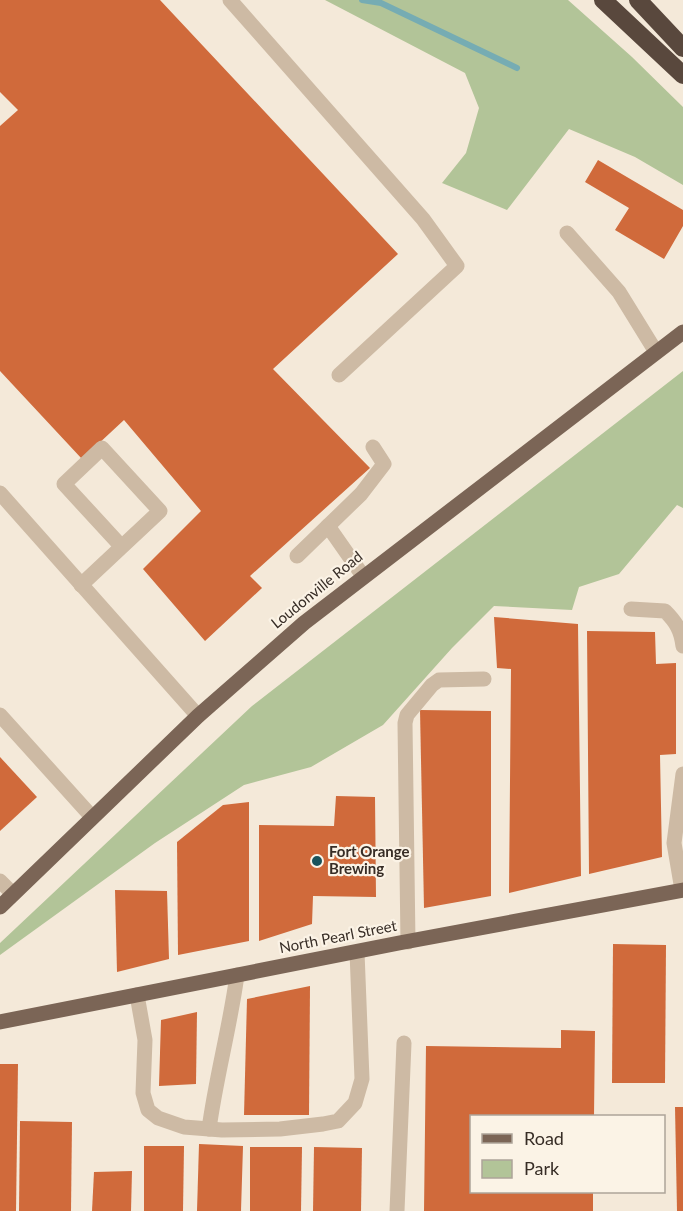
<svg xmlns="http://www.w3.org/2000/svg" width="683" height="1211" viewBox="0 0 683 1211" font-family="Lato,sans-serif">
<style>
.green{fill:#b2c498}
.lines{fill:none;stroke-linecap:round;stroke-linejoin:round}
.stream{stroke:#76acb3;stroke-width:6}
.building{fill:#d06a3b}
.minor{stroke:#cdbaa4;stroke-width:15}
.major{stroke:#7b6556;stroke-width:15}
.highway{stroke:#59483d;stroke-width:18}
.poi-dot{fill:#19535c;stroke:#fbf3e6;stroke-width:2}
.labels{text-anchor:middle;stroke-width:4.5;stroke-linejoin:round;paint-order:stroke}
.street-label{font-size:15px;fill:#372d26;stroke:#fbf3e6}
.poi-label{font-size:15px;font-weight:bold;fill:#372d26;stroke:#fbf3e6;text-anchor:start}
</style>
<rect width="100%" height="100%" fill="#f4e9d9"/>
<!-- green -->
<g class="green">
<path d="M325,0h243l64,57 51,50v78l-48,-28 -66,-28 -62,81 -65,-27 24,-30 13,-45 -14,-35z"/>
<path d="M683,371v137l-6,-3 -58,69 -40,13 -7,23 -78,-4 -42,42 -69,77 -72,42 -67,18 -89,58 -155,112v-12l252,-237z"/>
</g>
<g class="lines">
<!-- stream -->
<path class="stream" d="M362,0l19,3 136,65"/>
</g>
<!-- building -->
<g class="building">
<path d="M0,0h160l238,254 -125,115 97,99 -120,108 12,12 -57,53 -62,-72 58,-58 -77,-91 -42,39 -82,-88v-245l18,-16 -18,-18z"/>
<path d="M598,160l85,50v16l-19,33 -49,-29 14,-22 -44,-26z"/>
<path d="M494,617l84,7 3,252 -72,17 2,-224 -14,-1z"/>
<path d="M587,631l68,1 1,32 20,-1v91l-16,1 2,102 -73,17z"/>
<path d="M420,710l71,1v185l-67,12z"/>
<path d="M0,757l37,40 -37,34z"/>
<path d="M336,796l39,1 1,100 -63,-1 -1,28 -53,17v-116l75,1z"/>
<path d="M249,802v139l-71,14 -1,-113 46,-37z"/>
<path d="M115,890l52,1 2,68 -52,13z"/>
<path d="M613,944l53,1 -1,138h-53z"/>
<path d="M310,986l-1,129h-65l3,-116z"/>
<path d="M197,1012l-1,72 -37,2 2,-66z"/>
<path d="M561,1030l34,1 -1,85h-122v76h121v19h-169l2,-165 135,2z"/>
<path d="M0,1064h18l-2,147h-16z"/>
<path d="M675,1107h8v104h-6z"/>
<path d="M20,1121l52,1 -1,89h-52z"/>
<path d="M199,1144l44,2 -2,65h-44z"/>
<path d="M144,1146h40l-1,65h-39z"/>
<path d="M250,1147h52l-1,64h-51z"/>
<path d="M314,1147l48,1 -1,63h-48z"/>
<path d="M132,1171l-1,40h-39l2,-39z"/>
</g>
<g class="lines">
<!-- minor -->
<g class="minor">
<path d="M230,0l193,219 34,47 -118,109"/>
<path d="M567,233l52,59 37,60"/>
<path d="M0,493l198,223"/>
<path d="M328,526l35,50"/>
<path d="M297,556l64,-62 23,-30 -11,-17"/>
<path d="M81,585l79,-74 -58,-63 -38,36 57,62"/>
<path d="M631,609l34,2c11,11 16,19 18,35"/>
<path d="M0,715l92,102"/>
<path d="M0,881l13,13"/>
<path d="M682,890l-8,-47 9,-69"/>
<path d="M408,942l-3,-219 2,-8 25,-30 7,-5 45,-1"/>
<path d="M137,995l8,45 -2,53 5,17 10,8 26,9 38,3 58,-1 43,-5 15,-3 17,-18 7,-24 -5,-127"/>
<path d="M209,1129c7,-52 21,-102 28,-154"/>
<path d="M397,1211l7,-168"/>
</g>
<!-- major -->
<g class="major">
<path d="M0,907l198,-191 106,-93 379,-291"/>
<path d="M0,1022l399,-79 284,-53"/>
</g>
<!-- highway -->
<g class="highway">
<path d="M603,0l80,75"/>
<path d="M638,0l45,48"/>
</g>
</g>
<!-- markers -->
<circle class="poi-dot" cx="317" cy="861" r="6"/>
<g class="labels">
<!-- street labels -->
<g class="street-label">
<text transform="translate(317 590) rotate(-39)" y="5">Loudonville Road</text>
<text transform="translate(338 937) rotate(-11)" y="5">North Pearl Street</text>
</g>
<!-- poi labels -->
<g class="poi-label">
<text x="329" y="857">Fort Orange<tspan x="329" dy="17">Brewing</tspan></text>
</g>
</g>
<!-- legend -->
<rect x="470" y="1115" width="195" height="78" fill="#fbf3e6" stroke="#ada499" stroke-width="1.5"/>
<rect x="482" y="1134" width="30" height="9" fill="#7b6556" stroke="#ada499" stroke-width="1.5"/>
<text x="524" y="1145" font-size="18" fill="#372d26">Road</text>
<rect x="482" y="1160" width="30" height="18" fill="#b2c498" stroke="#ada499" stroke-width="1.5"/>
<text x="524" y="1175" font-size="18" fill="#372d26">Park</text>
</svg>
